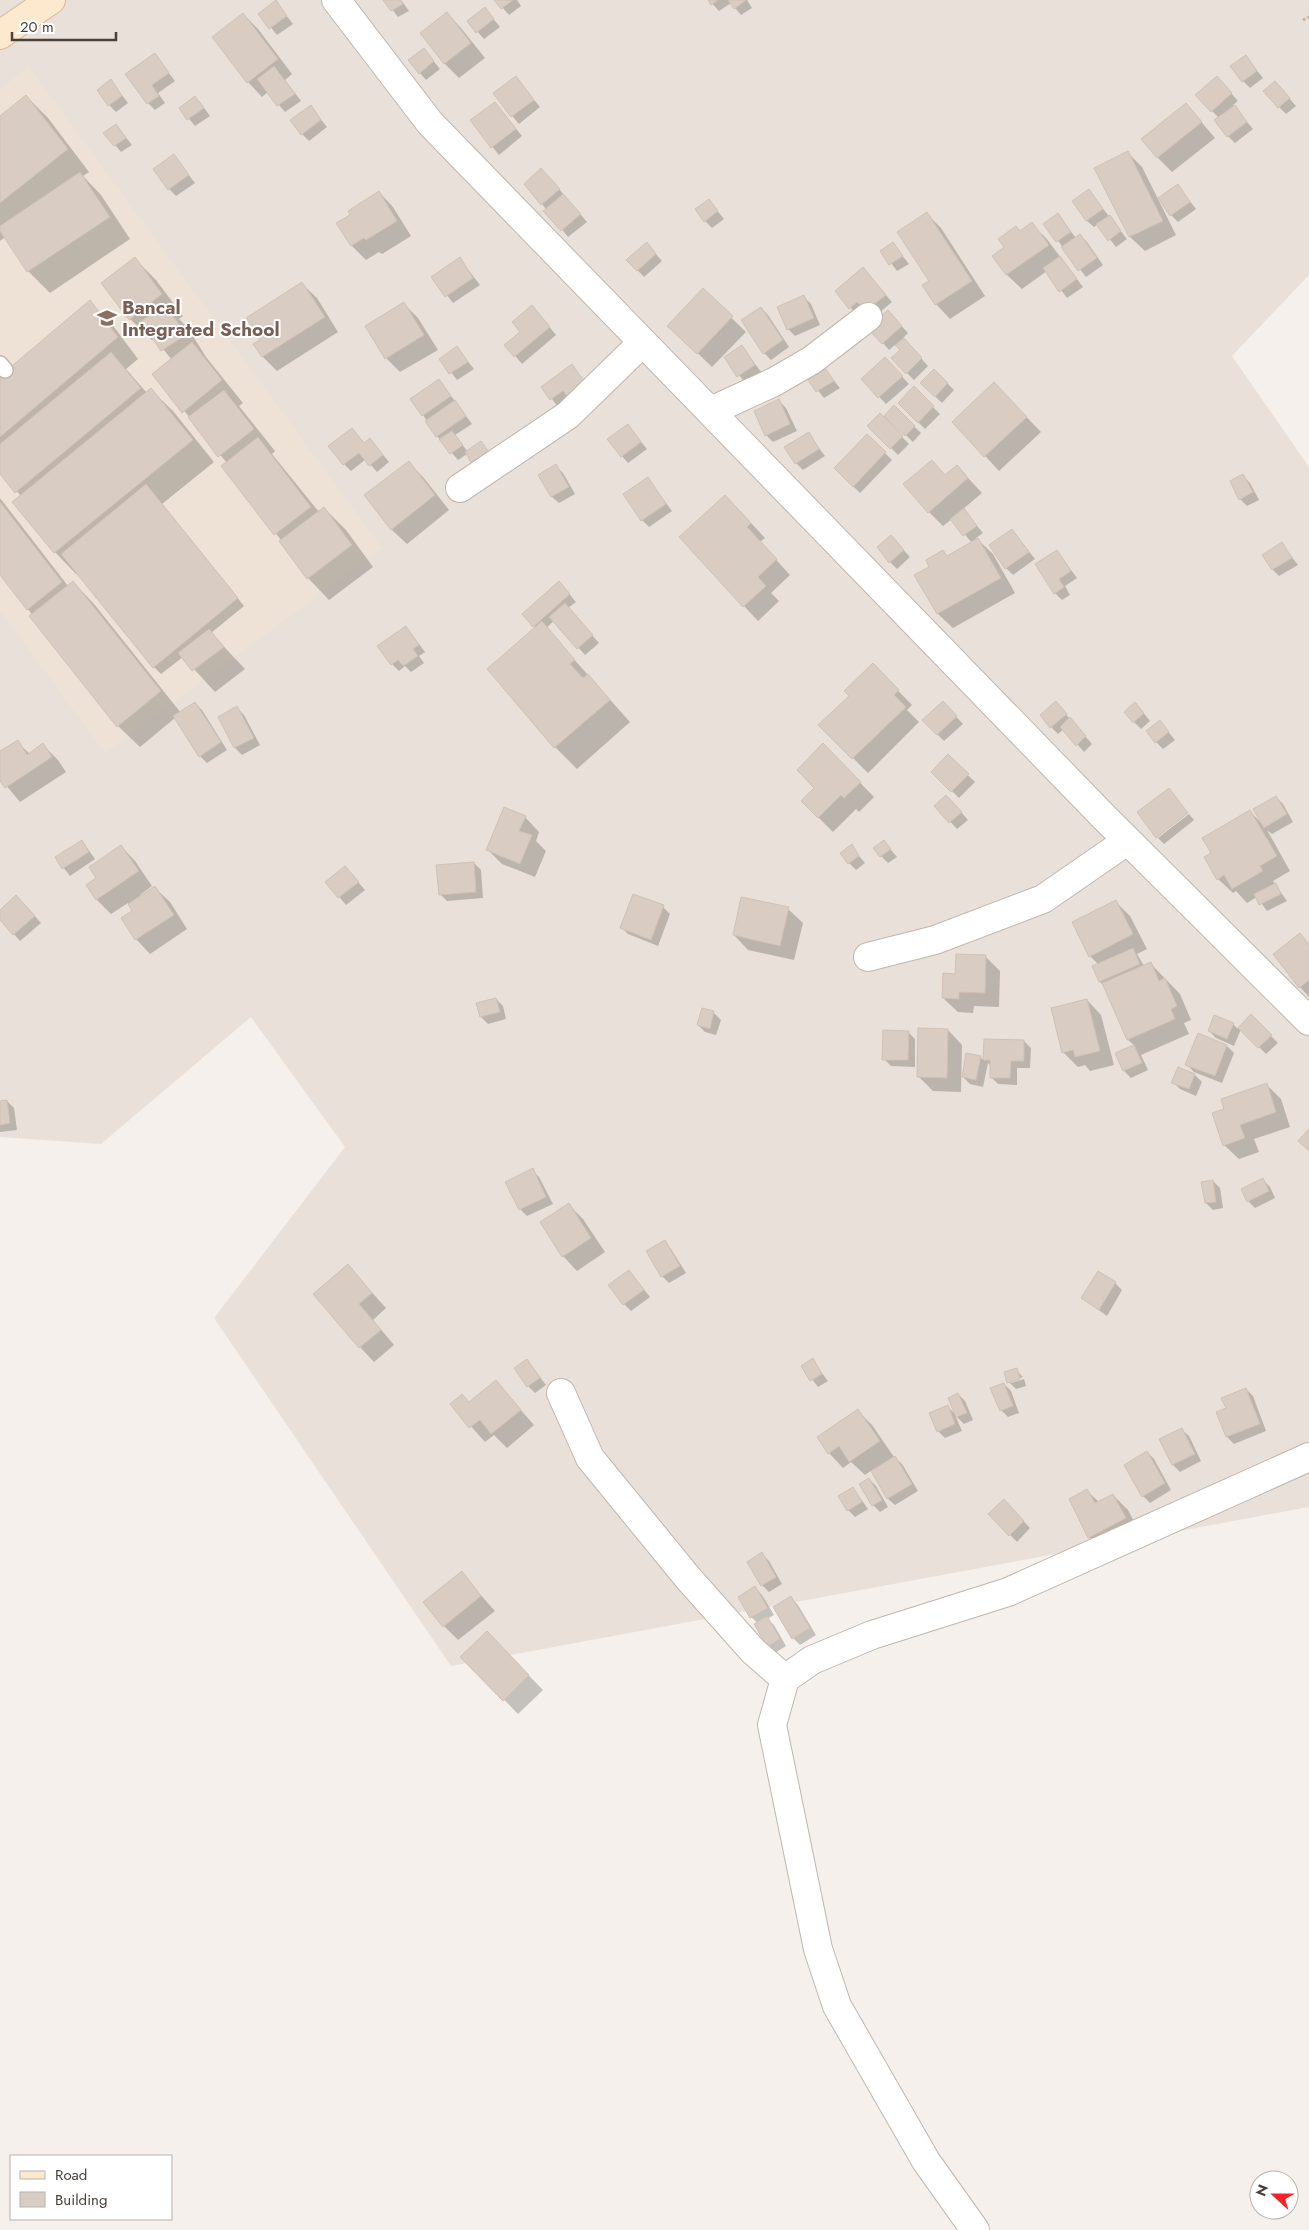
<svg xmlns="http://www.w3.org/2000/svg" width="1309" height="2230" viewBox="0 0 1309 2230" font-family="Jost,sans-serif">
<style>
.residential{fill:#e9e1d9}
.education{fill:#ede2d5}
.shadow{fill:#0003}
.building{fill:#d9cdc3;stroke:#d1c0b4}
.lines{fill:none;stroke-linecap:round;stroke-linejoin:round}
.lane-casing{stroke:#c0b6ad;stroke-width:18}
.street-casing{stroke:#c0b6ad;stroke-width:30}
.secondary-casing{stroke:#d3bb9c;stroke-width:30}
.path{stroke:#c2af9f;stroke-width:3;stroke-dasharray:2.5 2.5;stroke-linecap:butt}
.lane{stroke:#fff;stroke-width:15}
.street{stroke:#fff;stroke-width:28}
.secondary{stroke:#fde9cd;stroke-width:28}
.labels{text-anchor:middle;stroke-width:4;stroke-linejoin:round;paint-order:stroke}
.education-label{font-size:19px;font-weight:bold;fill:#785e54;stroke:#fff;text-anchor:start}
</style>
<rect width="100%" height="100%" fill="#f5f0eb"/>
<!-- residential -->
<path class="residential" d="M0,0h1309v275l-77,81 77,111v1040l-858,159 -237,-348 131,-171 -94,-130 -150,127 -101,-7z"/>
<!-- education -->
<path class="education" d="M29,67l353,481 -277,205 -105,-143v-521z"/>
<!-- shadow -->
<g class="shadow">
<path d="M385,0h16l8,11 -11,6z"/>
<path d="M496,0h21l4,6 -12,9z"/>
<path d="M709,0h38l5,8 -11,7 -10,-12 -12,8z"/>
<path d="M276,2l17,22 -16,11 -17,-21z"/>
<path d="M447,13l14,15 24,30 -26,20 -14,-14 -24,-31z"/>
<path d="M243,14l15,15 34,45 -7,6 16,21 -16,11 -17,-20 -6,5 -14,-15 -34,-45z"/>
<path d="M491,16l9,11 -16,12 -15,-17z"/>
<path d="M154,54l21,27 -17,12 7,10 -10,7 -7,-7z"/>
<path d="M1245,56l18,22 -13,10 -7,-7z"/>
<path d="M430,57l10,12 -14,11 -6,-7z"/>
<path d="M515,77l25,30 -21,17 -25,-30z"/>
<path d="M111,81l17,22 -12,9 -7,-7z"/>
<path d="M1223,84l15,17 -5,4 20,24 -18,14 -7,-7 -9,-18 -7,-7z"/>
<path d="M1282,90l14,16 -10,8 -7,-7z"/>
<path d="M26,96l22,22 41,54 -6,4 18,19 29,44 -80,54 -22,-22 -23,-34 -5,4v-123z"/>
<path d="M495,103l27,33 -23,19 -27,-34z"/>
<path d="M1186,104l29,34 -43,34 -14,-14z"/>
<path d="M202,105l8,11 -15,10 -15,-18z"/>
<path d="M311,107l16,20 -18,14 -7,-7z"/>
<path d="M116,125l16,20 -11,7 -6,-7z"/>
<path d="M1127,152l15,15 34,68 -31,16 -15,-14 -34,-69z"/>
<path d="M174,156l21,27 -19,13 -7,-7z"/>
<path d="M548,176l39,46 -19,15 -26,-33z"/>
<path d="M1178,186l18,23 -18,13 -7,-7z"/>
<path d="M1089,191l38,48 -11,8 -18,-23 -4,3 -7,-6 -13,-19z"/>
<path d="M379,192l14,15 18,29 -29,18 -3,-2 -13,8 -14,-14v-31z"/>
<path d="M709,201l15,18 -12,9 -7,-7z"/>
<path d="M927,214l14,14 44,68 -35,23 -14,-15 -5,-23z"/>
<path d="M1058,215l18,23 4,-3 7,7 16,23 -17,12 -41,-53z"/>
<path d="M1031,224l15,14 37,49 -16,11 -20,-27 -25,18 -15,-14 -13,-19z"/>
<path d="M647,244l15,17 -18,16 -16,-17z"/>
<path d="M893,244l16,20 -12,7 -15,-20z"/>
<path d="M135,259l21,21 27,36 -4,3 9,9 18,29 37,46 -4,3 36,45 -3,3 47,58 5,-4 22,22 27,37 -44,33 -21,-22 -27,-38 -58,-74 4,-3 -73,-89 18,-14 -18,-22 -2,2 -22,-21z"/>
<path d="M460,259l20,26 -27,18 -20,-26z"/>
<path d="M863,269l29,33 -19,16 -16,-3 -21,-24z"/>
<path d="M302,284l15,14 21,34 -61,39 -14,-14 -8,-13 6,-4z"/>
<path d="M703,290l43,42 -34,35 -28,-27z"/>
<path d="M804,297l7,7 9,21 -25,11 -7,-7z"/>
<path d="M90,302l21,21 27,36 -12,10 21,24 4,-3 22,21 41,51 -52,42 82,102 -33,27 34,36 -30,23 -32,-35 -22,17 -7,-7 -76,-94 -2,1 -21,-22 -34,-56 -21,-24v-94z"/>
<path d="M404,304l14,14 20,32 -38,22 -14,-14z"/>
<path d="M761,308l7,7 21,32 -18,13 -7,-7z"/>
<path d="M539,314l17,21 -34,29 -16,-19z"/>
<path d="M894,318l14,15 -5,5 25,28 -14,14 -7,-7 -6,-23 -5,-6 -7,6 -6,-7z"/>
<path d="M742,346l19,26 -16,11 -19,-26z"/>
<path d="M457,348l17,21 -17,11 -16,-21z"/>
<path d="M572,366l22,28 -36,13 -15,-20z"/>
<path d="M892,366l17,18 -23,20 -23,-24z"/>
<path d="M934,370l20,20 -12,13 -21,-20z"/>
<path d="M826,371l14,17 -16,10 -14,-17z"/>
<path d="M439,380l33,44 -17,11 13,17 13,-9 16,20 -30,-9 -9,6 -21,-24 -14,-21z"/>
<path d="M914,388l26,26 -15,15 -26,-26z"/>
<path d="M1008,398l33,34 -42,39 -45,-49z"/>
<path d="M779,401l7,7 11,23 -24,11 -7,-7z"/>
<path d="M894,407l27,26 -8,9 -27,-26z"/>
<path d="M880,415l29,29 -11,11 -29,-29z"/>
<path d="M628,426l19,23 -19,14 -6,-7z"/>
<path d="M808,434l17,22 -22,14 -7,-7z"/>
<path d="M867,435l25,25 -32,33 -25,-25z"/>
<path d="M358,436l7,8 5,-5 19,23 -12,10 -11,-13 -15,12 -7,-7z"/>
<path d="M932,461l14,15 11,-10 25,27 -19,16 20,24 -7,5 17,16 22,39 -62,35 -15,-14 -22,-38 15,-9 12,-15 5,5 24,-14 -20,-24 -9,7 -14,-14z"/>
<path d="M409,463l14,14 26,33 -42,34 -15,-14 -26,-34z"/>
<path d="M556,466l7,7 12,21 -16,9 -7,-6z"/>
<path d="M1243,476l7,7 9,17 -12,6 -7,-7z"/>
<path d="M648,479l24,32 -23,16 -7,-7z"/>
<path d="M0,498l68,88 5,-4 21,22 87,109 14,-10 7,7 25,40 -20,13 -7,-7 -25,-38 -35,29 -22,-21 -118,-153z"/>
<path d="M740,511l25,27 -5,4 30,33 -19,18 8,8 -21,20 -14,-15z"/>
<path d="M1012,530l23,29 -22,16 -7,-7z"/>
<path d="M898,544l12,13 -13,12 -7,-7z"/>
<path d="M1282,544l16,21 -19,11 -7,-7z"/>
<path d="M1057,551l20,27 -12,8 5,9 -8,5 -7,-7z"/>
<path d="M566,590l10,12 -8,6 31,35 -14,12 -31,-34 -8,7 84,94 -53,47 -22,-22 -66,-77 47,-42 -13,-14z"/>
<path d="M406,627l19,25 -6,4 5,7 -13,9 -6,-6 -6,5 -7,-7z"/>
<path d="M873,665l39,40 -5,5 12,12 -51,51 -48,-48 30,-29z"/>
<path d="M237,708l7,7 16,30 -18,10 -7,-7 -15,-31z"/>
<path d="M950,710l13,14 -19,17 -20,-20z"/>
<path d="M1062,710l30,34 -8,8 -20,-23 -6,5 -7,-7z"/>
<path d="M1142,711l8,10 -9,8 -7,-7z"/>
<path d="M1159,721l16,19 -12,9 -7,-7z"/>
<path d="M17,742l13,12 13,-9 15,15 8,12 -46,30 -20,-24v-25z"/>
<path d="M823,745l51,52 -15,15 -3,-3 -23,23 -15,-15 -2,-29z"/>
<path d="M948,756l27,26 -16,16 -26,-26z"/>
<path d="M1276,797l7,7 10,18 -21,12 -5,-4 23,41 -17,10 14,20 -20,10 -10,-14 -10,6 -11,-12 -3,2 -15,-14 -6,-26 38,-42 11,12z"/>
<path d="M953,803l15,17 -11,9 -21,-23z"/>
<path d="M1189,814l5,6 -30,24 -6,-6z"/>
<path d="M525,817l14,15 -3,9 10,10 -11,26 -33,-13 -14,-14z"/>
<path d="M82,841l13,18 -25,17 -14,-18z"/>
<path d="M884,842l13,15 -9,6 -7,-7z"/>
<path d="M121,846l14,15 17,25 -12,9 2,2 13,-9 15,14 17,27 -37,25 -14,-15 -3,-28 -5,-8 -17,11 -14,-14 -9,-15 10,-6z"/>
<path d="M851,846l14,17 -9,7 -7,-7z"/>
<path d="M474,863l7,7 2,28 -36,3 -7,-7z"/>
<path d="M345,867l20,23 -19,15 -19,-23z"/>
<path d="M1116,902l14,14 17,33 -10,5 7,12 6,-3 30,31 11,26 -7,3 5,11 -48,21 7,15 -17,8 -7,-7 -7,-17 18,-8 -7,-6 -23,-53 -5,-5 -1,-17 -9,-9z"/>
<path d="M23,903l18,20 -21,18 -20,-23v-7z"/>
<path d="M663,907l7,7 -12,32 -30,-12 -7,-7z"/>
<path d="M788,909l15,14 -9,37 -46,-10 -14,-15z"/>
<path d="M1300,935l9,9v53l-9,-10z"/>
<path d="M985,956l15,15 -1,36 -25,-1 -1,7 -15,-1 -15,-14 13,-23z"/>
<path d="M496,999l7,7 3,13 -18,5 -7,-7 -4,-13z"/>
<path d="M1087,1000l14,15 13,50 -24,6 -5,-6 -7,2 -15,-15z"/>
<path d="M703,1009l11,4 7,7 -5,15 -11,-3 -7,-7z"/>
<path d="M1251,1016l27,27 -12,11 -25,-25 -7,17 -18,-8 -7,-7 24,-7 5,5z"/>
<path d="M948,1030l14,15 -1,47 -28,-1 -15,-15z"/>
<path d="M908,1032l7,7v28l-24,-1 -7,-7z"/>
<path d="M985,1040l39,1 7,7 -1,20h-13v17l-19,-1 -7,-7v-11l-3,-3 -5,24 -13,-3 -8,-8 18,-19 5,4z"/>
<path d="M1227,1046l7,7 -12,30 -28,-11 -7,-7z"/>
<path d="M1195,1075l7,7 -6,14 -16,-7 -7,-7z"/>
<path d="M1266,1084l15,15 9,28 -36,12 5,13 -20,7 -15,-14 1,-35z"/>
<path d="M7,1101l7,7 3,22 -17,2v-30z"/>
<path d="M532,1170l7,7 14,27 -26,12 -7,-7z"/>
<path d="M1263,1180l7,7 5,11 -20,10 -7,-7z"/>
<path d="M1213,1181l7,7 3,20 -10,2 -7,-7z"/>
<path d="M568,1204l15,15 22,33 -28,19 -14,-15z"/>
<path d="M664,1242l7,7 15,24 -17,10 -7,-7z"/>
<path d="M348,1266l38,42 -13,12 21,25 -20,17 -14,-15z"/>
<path d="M629,1271l21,26 -19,14 -7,-7z"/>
<path d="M1115,1283l7,7 -15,26 -25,-18z"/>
<path d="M527,1360l19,25 -11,8 -7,-7z"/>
<path d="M812,1360l16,21 -10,6 -16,-21z"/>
<path d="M1016,1370l7,7 -12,3v3l13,-4 2,7 -10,3 -7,-7z"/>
<path d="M496,1382l38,43 -27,23 -13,-13 -9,7 -34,-38 19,-1z"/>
<path d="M1004,1384l7,7 8,22 -11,4 -7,-7z"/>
<path d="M1246,1389l7,7 13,35 -32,13 -7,-7 -10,-24 10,-4z"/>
<path d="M958,1394l7,7 8,19 -9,4 -9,-9 7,16 -17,7 -7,-7 9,-25 9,9z"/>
<path d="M857,1410l15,15 22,32 8,7 16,27 -23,14 -7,-6 -16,-29 -7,5 -14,-13 -8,6 -14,-15z"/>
<path d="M1182,1430l7,6 12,25 -21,11 -7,-7 -12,-25z"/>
<path d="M1147,1452l7,7 17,31 -21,13 -7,-7z"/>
<path d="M869,1479l7,7 12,21 -8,5 -7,-7z"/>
<path d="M853,1488l15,21 -13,8 -7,-7z"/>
<path d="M1087,1491l12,11 14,-7 15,15 12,23 -36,19 -15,-15z"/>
<path d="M1004,1500l26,28 -13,14 -27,-28z"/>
<path d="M762,1554l7,7 13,23 -13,8 -7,-7z"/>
<path d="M461,1573l34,38 -37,29 -14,-14z"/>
<path d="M755,1588l7,7 12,20 -7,4 7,6 12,21 -11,7 -7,-7 -10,-23 -7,-6z"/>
<path d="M791,1598l7,7 18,30 -16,10 -7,-7z"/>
<path d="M487,1633l56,57 -25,24 -56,-57z"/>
</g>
<!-- building -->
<g class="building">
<path d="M276,0l11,16 -18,13 -11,-15z"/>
<path d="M383,0h17l3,4 -12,7z"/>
<path d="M494,0h19l-12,9z"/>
<path d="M708,0h10l-7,5z"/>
<path d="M728,0h18l-12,9z"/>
<path d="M485,7l9,12 -18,14 -9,-12z"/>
<path d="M447,12l24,31 -27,21 -24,-31z"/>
<path d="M243,13l35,46 -31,24 -35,-46z"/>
<path d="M424,48l10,13 -15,13 -11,-14z"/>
<path d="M155,53l14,20 -17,12 7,11 -12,8 -22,-30z"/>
<path d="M1246,55l11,16 -15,11 -12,-16z"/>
<path d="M274,66l21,28 -18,12 -20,-27z"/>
<path d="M516,76l18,24 -23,17 -18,-24z"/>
<path d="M1217,76l15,17 -21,19 -16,-17z"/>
<path d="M111,79l11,17 -14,10 -11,-16z"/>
<path d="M1275,81l15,17 -12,10 -15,-17z"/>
<path d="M26,95l42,54 -68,54v-87z"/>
<path d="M195,96l9,12 -17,12 -8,-12z"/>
<path d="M495,102l21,27 -25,19 -21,-28z"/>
<path d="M1186,103l16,19 -45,36 -16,-19z"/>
<path d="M311,105l10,15 -20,15 -11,-15z"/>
<path d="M1235,105l12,17 -20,15 -13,-17z"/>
<path d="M116,124l10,14 -12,8 -11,-13z"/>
<path d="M1128,151l35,70 -34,16 -35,-69z"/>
<path d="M174,154l15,21 -21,15 -15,-21z"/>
<path d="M541,168l19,21 -19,16 -17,-21z"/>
<path d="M80,172l30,45 -83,55 -27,-41v-5z"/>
<path d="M1178,184l12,18 -20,14 -12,-18z"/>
<path d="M1089,189l14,20 -17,12 -14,-20z"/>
<path d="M379,191l18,30 -31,19 -2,-2 -13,8 -15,-23 14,-8 -2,-4z"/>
<path d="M563,194l18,20 -20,17 -18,-20z"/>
<path d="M709,199l9,12 -14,11 -9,-13z"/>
<path d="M927,212l45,69 -37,24 -13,-20 7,-4 -32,-49z"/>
<path d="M1058,213l13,19 -15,10 -13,-18z"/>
<path d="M1110,215l11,16 -13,10 -12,-17z"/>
<path d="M1032,222l17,23 -43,30 -14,-19 12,-9 -6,-8 18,-13 4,5z"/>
<path d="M1080,234l17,24 -19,13 -17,-24z"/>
<path d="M647,242l9,12 -19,17 -11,-11z"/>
<path d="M893,242l10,14 -14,9 -9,-14z"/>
<path d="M1060,256l17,23 -18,13 -16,-24z"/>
<path d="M135,257l27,37 -33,26 -28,-37z"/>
<path d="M460,257l13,21 -28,19 -14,-20z"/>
<path d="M863,267l23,28 -21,16 -8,-9 -8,7 -14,-18z"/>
<path d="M302,282l23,35 -63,40 -9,-13 7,-4 -14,-22z"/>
<path d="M703,288l30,28 -36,38 -30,-28z"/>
<path d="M804,295l10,23 -27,12 -10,-23z"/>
<path d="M90,300l28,37 -118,100v-61z"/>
<path d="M404,302l20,33 -39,24 -20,-33z"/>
<path d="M166,305l20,30 -25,16 -20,-30z"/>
<path d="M532,305l18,22 -36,30 -10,-12 16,-13 -8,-10z"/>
<path d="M761,307l22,33 -20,14 -22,-34z"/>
<path d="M888,310l14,16 -20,18 -15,-16z"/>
<path d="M904,338l18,20 -16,16 -15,-16 9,-8 -5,-5z"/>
<path d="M192,342l30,38 -40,33 -30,-39z"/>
<path d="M742,345l13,20 -18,12 -13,-20z"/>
<path d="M457,346l11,16 -19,12 -10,-15z"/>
<path d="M111,352l30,36 -126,105 -15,-19v-30z"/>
<path d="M885,357l18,19 -25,22 -17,-19z"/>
<path d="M572,364l16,23 -18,13 -7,-9 -13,9 -9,-13z"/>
<path d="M826,369l8,12 -18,11 -8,-12z"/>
<path d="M934,369l14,14 -13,14 -15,-14z"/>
<path d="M439,379l12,17 -29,20 -12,-17z"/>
<path d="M994,382l33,35 -43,40 -32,-35z"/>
<path d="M914,386l20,20 -16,17 -20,-20z"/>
<path d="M151,388l42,52 -139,113 -42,-51z"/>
<path d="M224,390l30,39 -36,28 -30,-40z"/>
<path d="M779,399l11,25 -25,12 -11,-25z"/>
<path d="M455,400l11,16 -30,21 -11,-16z"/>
<path d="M894,405l21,21 -10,10 -21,-20z"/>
<path d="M880,413l23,23 -13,13 -23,-23z"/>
<path d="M628,424l13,18 -20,15 -14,-18z"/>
<path d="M352,428l12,15 6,-5 13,17 -14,11 -10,-13 -16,12 -15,-19z"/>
<path d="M452,431l11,14 -13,9 -11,-15z"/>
<path d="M809,432l10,17 -24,15 -11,-17z"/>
<path d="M867,434l19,18 -33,35 -19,-19z"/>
<path d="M258,437l53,70 -37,28 -53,-69z"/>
<path d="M481,441l10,14 -17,12 -9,-15z"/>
<path d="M932,460l13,15 12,-10 11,13 -40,35 -25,-29z"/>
<path d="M409,461l26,34 -44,35 -27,-35z"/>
<path d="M556,464l13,23 -18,10 -13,-22z"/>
<path d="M1243,474l10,18 -14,8 -9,-19z"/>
<path d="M648,477l18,27 -25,17 -18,-27z"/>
<path d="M146,484l92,114 -85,70 -92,-114z"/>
<path d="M725,495l26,28 -4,4 30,32 -19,18 8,9 -23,21 -64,-70z"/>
<path d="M0,502l62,80 -35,28 -27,-35z"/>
<path d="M324,507l28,38 -45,34 -28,-38z"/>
<path d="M964,508l13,18 -14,10 -13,-17z"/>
<path d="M1012,529l17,23 -24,17 -16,-24z"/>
<path d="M891,535l13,15 -15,13 -12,-16z"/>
<path d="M978,538l23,40 -64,36 -23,-39 15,-8 -3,-7 17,-10 4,6z"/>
<path d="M1282,542l10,16 -20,12 -10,-15z"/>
<path d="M1057,550l14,21 -12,8 5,8 -10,7 -19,-30z"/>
<path d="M73,581l88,110 -44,36 -88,-111z"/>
<path d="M559,581l11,13 -37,33 -11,-13z"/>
<path d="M565,603l28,32 -16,14 -28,-32z"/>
<path d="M542,621l33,39 -5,4 13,14 5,-4 22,26 -56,48 -67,-79z"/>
<path d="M406,626l13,19 -6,4 5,7 -15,10 -5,-6 -7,5 -14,-19z"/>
<path d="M209,629l15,18 -32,24 -14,-18z"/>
<path d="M873,663l26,27 -5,5 12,12 -54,52 -34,-34 31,-29 -5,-5z"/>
<path d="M943,701l14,15 -20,19 -15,-15z"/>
<path d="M1056,701l11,13 -17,14 -10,-13z"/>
<path d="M195,702l26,40 -22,15 -26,-41z"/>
<path d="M1135,702l9,11 -11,10 -9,-11z"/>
<path d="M237,706l17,32 -20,10 -16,-31z"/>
<path d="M1070,717l16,19 -10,10 -16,-19z"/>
<path d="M1160,720l9,12 -14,11 -9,-12z"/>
<path d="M18,740l9,15 16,-12 9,14 -47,31 -5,-7v-30z"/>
<path d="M823,743l38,39 -17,16 -3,-3 -23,23 -17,-17 13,-13 -17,-18z"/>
<path d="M948,754l21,20 -18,18 -20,-20z"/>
<path d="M1169,788l19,25 -32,25 -19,-26z"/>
<path d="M946,795l16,17 -13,11 -15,-17z"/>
<path d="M1276,796l11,18 -23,14 -11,-19z"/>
<path d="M504,807l22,9 -7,15 13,4 -12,29 -34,-14z"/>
<path d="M1250,810l27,46 -17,10 3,5 -31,18 -8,-14 -7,5 -13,-23 7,-4 -9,-15z"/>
<path d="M82,840l7,12 -27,17 -7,-12z"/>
<path d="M884,840l7,9 -11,8 -7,-9z"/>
<path d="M852,844l7,12 -11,8 -8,-11z"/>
<path d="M121,845l18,26 -43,29 -10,-15 10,-7 -7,-11z"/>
<path d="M474,862l2,30 -37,3 -3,-30z"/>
<path d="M345,866l14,16 -21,16 -13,-16z"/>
<path d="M1276,883l5,11 -22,11 -5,-11z"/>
<path d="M155,886l19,29 -39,25 -14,-22 11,-7 -4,-7z"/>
<path d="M633,894l31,11 -13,35 -31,-12z"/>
<path d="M16,895l19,21 -22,19 -13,-15v-10z"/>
<path d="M741,897l48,10 -9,39 -47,-11z"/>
<path d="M1116,900l17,34 -44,23 -17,-35z"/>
<path d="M1300,933l9,12v35l-10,8 -26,-34z"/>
<path d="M1133,948l7,16 -41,18 -7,-16z"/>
<path d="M956,954l30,1 -1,38 -26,-1v7l-17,-1 1,-25 12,1z"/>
<path d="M1151,962l8,19 6,-3 12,28 -6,3 4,10 -48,21 -25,-57z"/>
<path d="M496,998l4,14 -20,5 -4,-14z"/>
<path d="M1087,999l13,52 -25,6 -2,-7 -11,3 -11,-45z"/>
<path d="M702,1008l12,3 -4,18 -13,-4z"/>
<path d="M1251,1014l21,21 -14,13 -20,-20z"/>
<path d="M1214,1015l20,8 -7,16 -19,-8z"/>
<path d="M918,1028l30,1 -1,49 -30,-1z"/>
<path d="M883,1030l26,1 -1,29h-26z"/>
<path d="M1198,1033l29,12 -12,31 -30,-11z"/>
<path d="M984,1039l40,1v21h-13l-1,17h-20v-18h-7z"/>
<path d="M1134,1045l8,18 -19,8 -8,-18z"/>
<path d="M966,1053l15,3 -5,24 -14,-3z"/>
<path d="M1178,1067l17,7 -6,15 -18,-6z"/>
<path d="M1267,1083l9,29 -36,13 5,13 -22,8 -11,-33 12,-4 -3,-10z"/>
<path d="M7,1100l3,23 -10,2v-24z"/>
<path d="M1309,1129v22l-11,-10z"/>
<path d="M533,1168l13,29 -27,13 -14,-28z"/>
<path d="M1263,1178l6,13 -22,11 -6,-13z"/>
<path d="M1213,1180l3,22 -11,1 -4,-21z"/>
<path d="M569,1203l22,35 -29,19 -22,-35z"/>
<path d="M665,1240l15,26 -19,11 -15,-26z"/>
<path d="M348,1264l24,29 -13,11 22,26 -22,18 -46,-54z"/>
<path d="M629,1270l15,20 -21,15 -15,-20z"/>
<path d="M1098,1271l18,11 -17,28 -18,-12z"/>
<path d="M813,1358l9,16 -12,7 -9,-15z"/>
<path d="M527,1359l13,19 -13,9 -13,-19z"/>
<path d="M1017,1368l3,11 -13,4 -3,-11z"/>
<path d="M496,1380l25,30 -30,24 -11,-14 -11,8 -19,-24 12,-10 7,8z"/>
<path d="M1004,1383l9,23 -13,5 -10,-23z"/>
<path d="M1246,1388l14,36 -34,13 -10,-25 10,-4 -5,-10z"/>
<path d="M958,1393l9,20 -11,4 -8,-19z"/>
<path d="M948,1405l7,19 -18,8 -8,-19z"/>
<path d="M858,1409l22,32 -31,21 -10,-16 -11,8 -11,-17z"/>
<path d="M1182,1428l13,26 -23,11 -13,-26z"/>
<path d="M1147,1451l18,32 -23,14 -18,-32z"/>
<path d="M895,1456l17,28 -25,15 -16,-28z"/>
<path d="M869,1478l13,22 -10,6 -13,-22z"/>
<path d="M853,1487l9,15 -15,9 -9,-15z"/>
<path d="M1087,1489l8,14 18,-9 13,24 -38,20 -19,-39z"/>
<path d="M1004,1499l20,22 -15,15 -21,-22z"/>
<path d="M762,1552l14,25 -15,9 -14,-24z"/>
<path d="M462,1571l19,25 -38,31 -20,-25z"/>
<path d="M755,1586l13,22 -18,10 -12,-21z"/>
<path d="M791,1596l19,32 -18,11 -19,-32z"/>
<path d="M767,1616l13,23 -13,8 -13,-23z"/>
<path d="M487,1631l42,44 -26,26 -43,-44z"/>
</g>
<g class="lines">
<defs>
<path id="lane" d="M0,364l5,6"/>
<g id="street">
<path d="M336,0l94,123 673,693 206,205"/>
<path d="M711,411l63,-29 38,-22 56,-43"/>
<path d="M460,488l108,-73 74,-72"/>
<path d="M868,957l67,-17 108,-41 84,-58"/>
<path d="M561,1393l29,65 98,120 65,73 32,28"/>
<path d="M975,2230l-49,-69 -89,-155 -19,-57 -46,-224 13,-46 27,-19 60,-25 136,-43 301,-135"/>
</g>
<path id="secondary" d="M0,35l51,-35"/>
</defs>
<!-- lane casing -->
<use href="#lane" class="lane-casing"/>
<!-- street casing -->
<use href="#street" class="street-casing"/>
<!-- secondary casing -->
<use href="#secondary" class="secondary-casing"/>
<!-- path -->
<path class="path" d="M1303,20l6,-3"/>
<!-- lane -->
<use href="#lane" class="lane"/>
<!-- street -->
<use href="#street" class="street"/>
<!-- secondary -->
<use href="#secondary" class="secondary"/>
</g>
<!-- icons -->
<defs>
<symbol id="school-bare" viewBox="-9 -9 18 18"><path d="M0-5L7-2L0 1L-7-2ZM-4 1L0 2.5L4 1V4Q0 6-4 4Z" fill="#8d6e63" stroke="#fff" stroke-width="2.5" paint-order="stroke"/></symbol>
</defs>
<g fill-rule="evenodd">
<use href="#school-bare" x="93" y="304" width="28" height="28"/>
</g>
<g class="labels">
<!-- education labels -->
<g class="education-label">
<text x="122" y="314">Bancal<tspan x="122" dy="22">Integrated School</tspan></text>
</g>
</g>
<!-- legend -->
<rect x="10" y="2155" width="162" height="65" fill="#ffffff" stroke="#b6b3b0"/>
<rect x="20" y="2171" width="25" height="8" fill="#fde9cd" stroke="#b6b3b0"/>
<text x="55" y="2180" font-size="15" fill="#494039">Road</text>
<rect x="20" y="2192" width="25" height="15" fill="#d9cdc3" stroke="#b6b3b0"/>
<text x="55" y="2205" font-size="15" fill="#494039">Building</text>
<!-- north arrow -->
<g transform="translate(1274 2195) rotate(291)"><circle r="24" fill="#ffffff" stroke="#b6b3b0"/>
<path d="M0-4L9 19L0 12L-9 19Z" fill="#f42328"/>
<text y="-8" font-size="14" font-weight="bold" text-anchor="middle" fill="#494039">N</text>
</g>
<!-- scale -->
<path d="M12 32v8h104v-8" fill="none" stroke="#494039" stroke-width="2.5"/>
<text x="20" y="32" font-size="15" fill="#494039" stroke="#ffffff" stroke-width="4" paint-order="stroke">20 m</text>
</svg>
